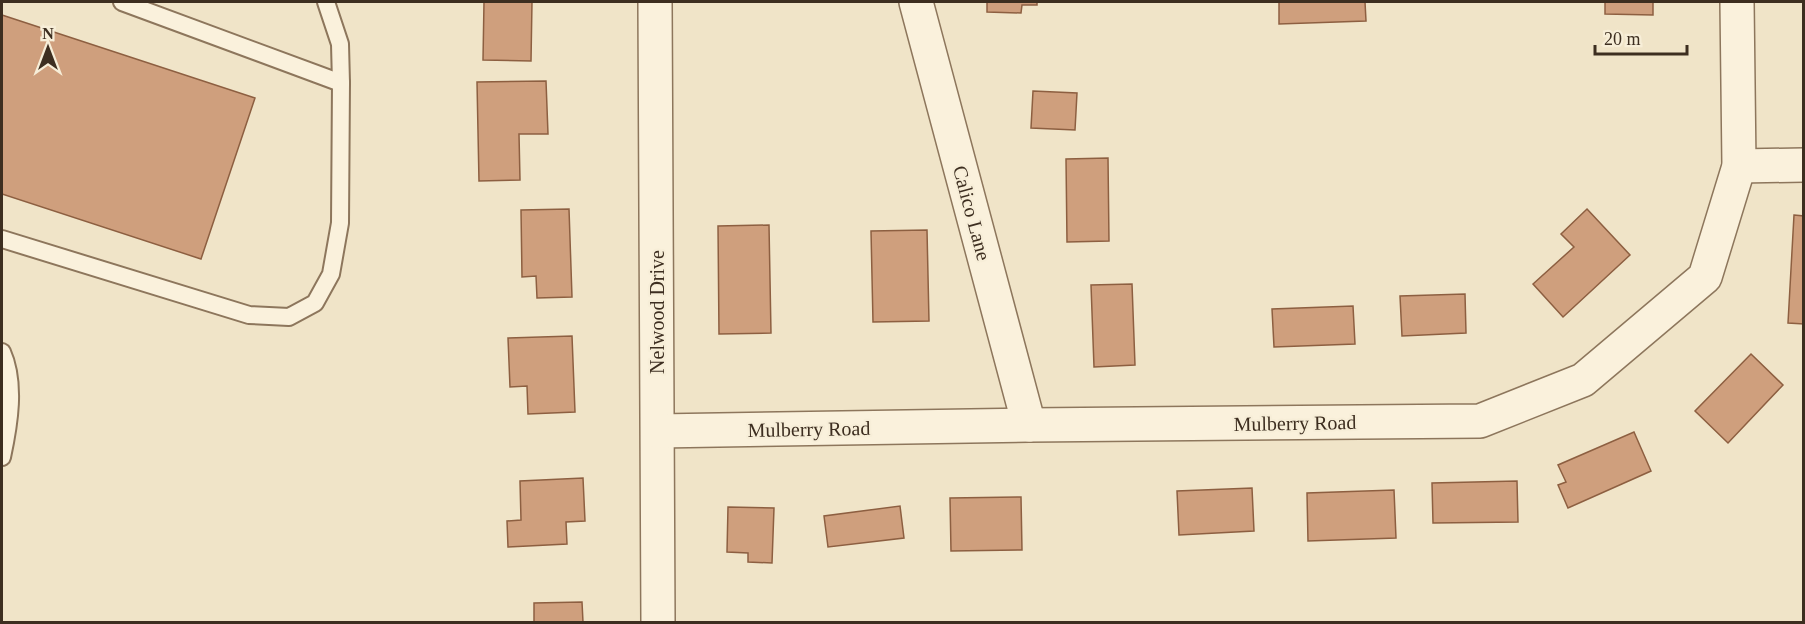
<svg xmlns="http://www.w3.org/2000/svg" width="1805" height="624" viewBox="0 0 1805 624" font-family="'Times New Roman',serif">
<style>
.building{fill:#cf9f7d;stroke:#8d5f41;stroke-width:1.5}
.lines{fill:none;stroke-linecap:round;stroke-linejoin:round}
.lane-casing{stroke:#8d765c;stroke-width:20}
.street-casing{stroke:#8d765c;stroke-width:36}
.lane{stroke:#faf1dc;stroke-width:16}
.street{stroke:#faf1dc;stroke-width:33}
.labels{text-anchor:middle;stroke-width:4.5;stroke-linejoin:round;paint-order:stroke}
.street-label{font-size:20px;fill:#3d2e20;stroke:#f7eed8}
</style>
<rect width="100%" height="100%" fill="#f0e4c8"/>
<!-- building -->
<g class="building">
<path d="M484,2h48l-1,59 -48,-1z"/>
<path d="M987,2h50v3h-15l-1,8 -34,-1z"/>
<path d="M1279,2h86l1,19 -87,3z"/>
<path d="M1605,2h48v13l-48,-1z"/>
<path d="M2,15l253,83 -54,161 -199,-65z"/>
<path d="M546,81l2,53h-29l1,46 -41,1 -2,-99z"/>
<path d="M1033,91l44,2 -2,37 -44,-2z"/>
<path d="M1108,158l1,83 -42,1 -1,-83z"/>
<path d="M569,209l3,88 -35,1 -1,-22 -14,1 -1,-67z"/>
<path d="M1587,209l43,46 -67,62 -30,-33 41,-37 -13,-13z"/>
<path d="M1794,215l10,1v108l-16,-1z"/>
<path d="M769,225l2,108 -52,1 -1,-108z"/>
<path d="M927,230l2,91 -56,1 -2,-91z"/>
<path d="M1132,284l3,81 -41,2 -3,-82z"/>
<path d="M1465,294l1,39 -64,3 -2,-40z"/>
<path d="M1353,306l2,38 -81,3 -2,-38z"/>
<path d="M572,336l3,76 -47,2 -1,-28 -17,1 -2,-49z"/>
<path d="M1751,354l32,31 -55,58 -33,-32z"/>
<path d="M1634,432l17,39 -83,37 -10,-23 8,-3 -8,-17z"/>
<path d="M583,478l2,43 -19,1 1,22 -59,3 -1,-26 14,-1 -1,-39z"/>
<path d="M1517,481l1,41 -85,1 -1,-40z"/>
<path d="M1252,488l2,43 -75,4 -2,-44z"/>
<path d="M1394,490l2,48 -88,3 -1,-48z"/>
<path d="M1021,497l1,53 -71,1 -1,-53z"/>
<path d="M900,506l4,32 -76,9 -4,-31z"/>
<path d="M728,507l46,1 -2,55 -24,-1v-9l-21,-1z"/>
<path d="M582,602l1,20h-49v-19z"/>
</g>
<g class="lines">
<defs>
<g id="lane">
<path d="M122,2l219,81"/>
<path d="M2,239l247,76 40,2 26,-14 16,-29 9,-51 1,-140 -1,-39 -14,-42"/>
<path d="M2,352c14,31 7,73 0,105"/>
</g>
<g id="street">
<path d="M655,2l3,620"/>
<path d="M916,2l113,423"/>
<path d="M1739,166l65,-1"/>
<path d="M658,431l371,-6 451,-4 103,-41 122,-103 34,-111 -2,-164"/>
</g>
</defs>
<!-- lane casing -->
<use href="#lane" class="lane-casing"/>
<!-- street casing -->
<use href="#street" class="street-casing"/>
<!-- lane -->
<use href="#lane" class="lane"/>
<!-- street -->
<use href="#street" class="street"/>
</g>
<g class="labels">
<!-- street labels -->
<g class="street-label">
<text transform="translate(972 213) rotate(75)" y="7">Calico Lane</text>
<text transform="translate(657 312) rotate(-90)" y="7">Nelwood Drive</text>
<text transform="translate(1295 423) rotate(-1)" y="7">Mulberry Road</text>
<text transform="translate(809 429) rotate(-1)" y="7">Mulberry Road</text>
</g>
</g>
<!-- border -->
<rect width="1805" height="624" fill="none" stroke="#3d2e20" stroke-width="6"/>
<!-- north arrow -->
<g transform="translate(48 48)" stroke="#f7eed8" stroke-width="4.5" paint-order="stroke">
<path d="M0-4.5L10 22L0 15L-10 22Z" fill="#3d2e20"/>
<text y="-9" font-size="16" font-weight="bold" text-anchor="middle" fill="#3d2e20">N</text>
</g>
<!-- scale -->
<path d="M1595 45v9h92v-9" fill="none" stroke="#3d2e20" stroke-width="3"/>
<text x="1604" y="45" font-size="18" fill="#3d2e20" stroke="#f7eed8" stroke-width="4.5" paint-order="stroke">20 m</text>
</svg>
